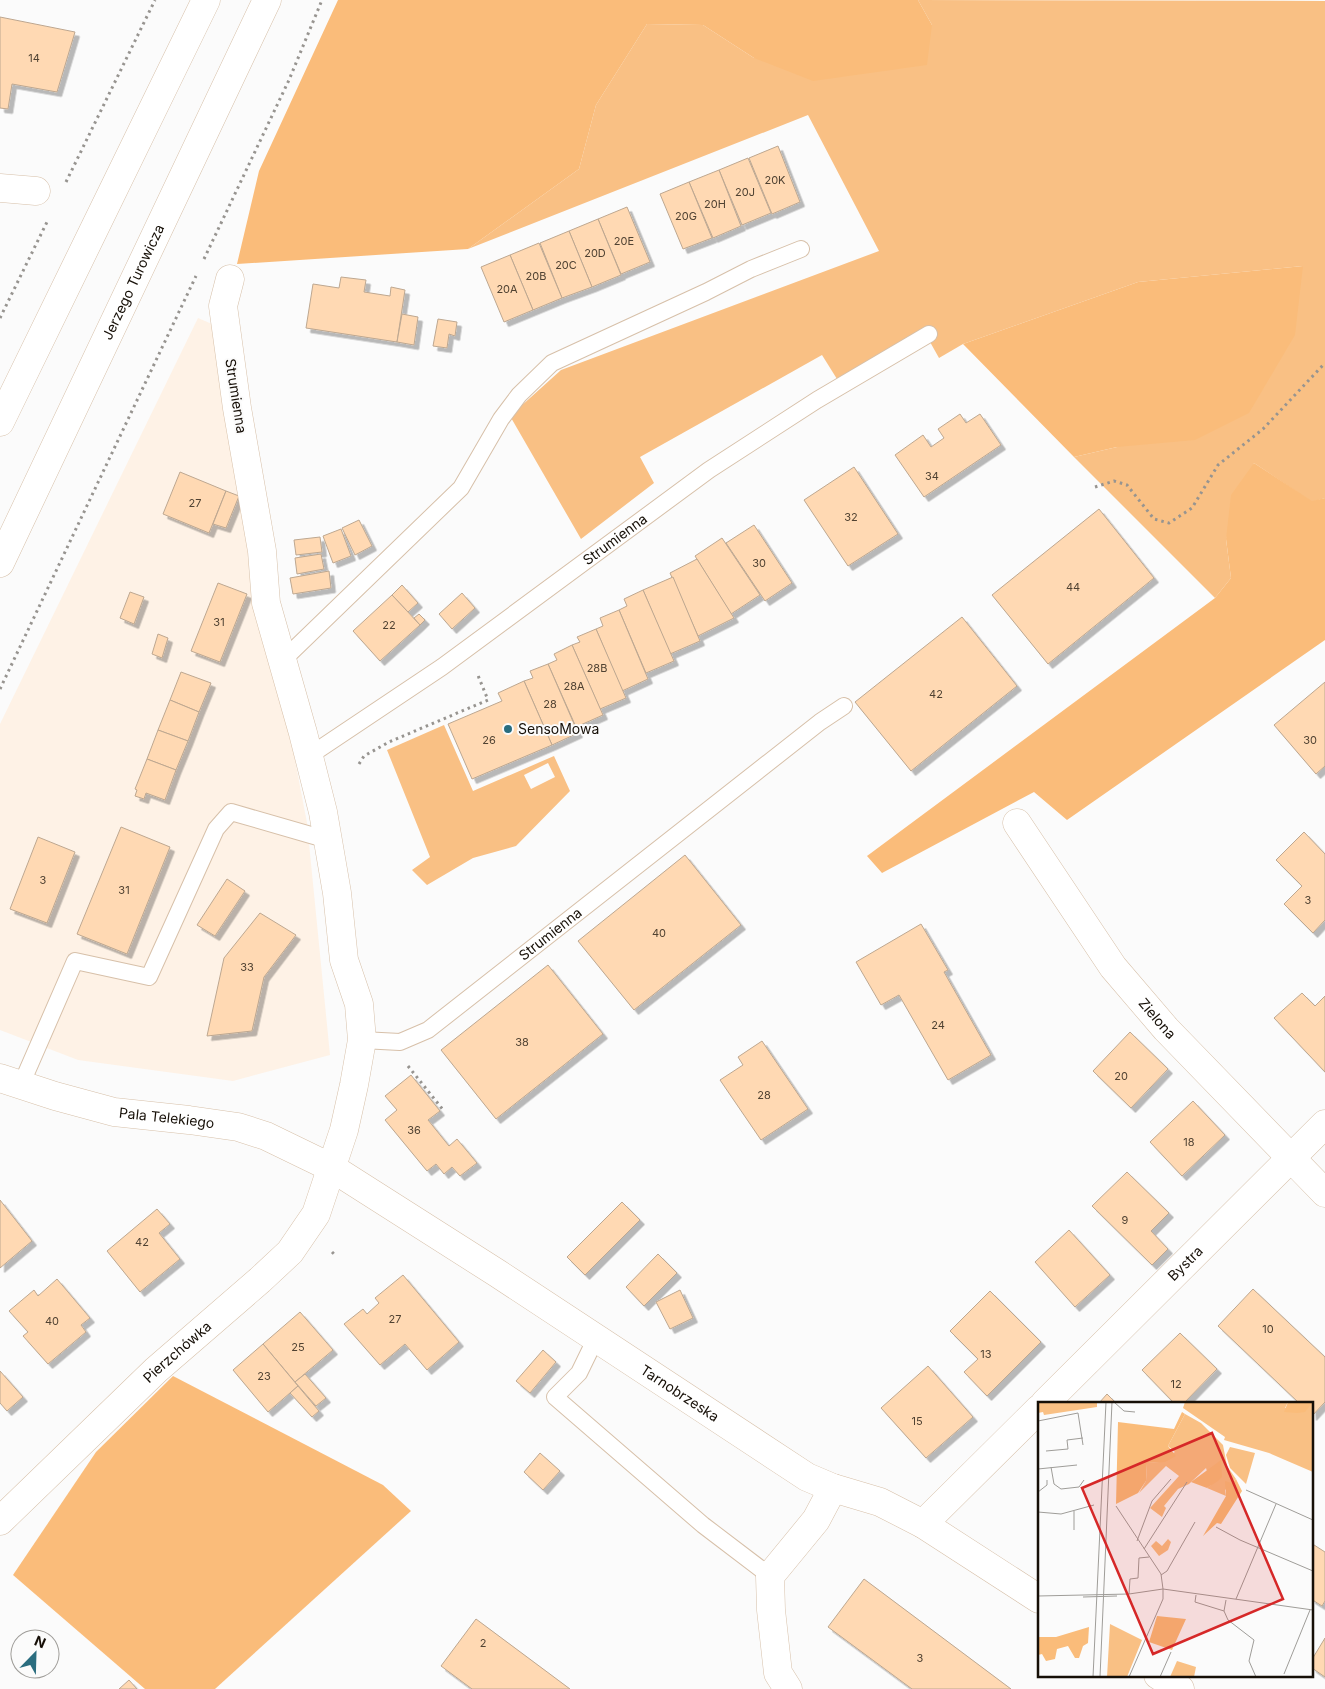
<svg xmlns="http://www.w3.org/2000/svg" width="1325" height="1689" viewBox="0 0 1325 1689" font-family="Inter,sans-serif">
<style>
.built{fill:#fef2e6}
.green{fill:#f9c084;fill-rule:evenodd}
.forest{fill:#fabc7a}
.building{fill:#ffd9b3;stroke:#bda790;filter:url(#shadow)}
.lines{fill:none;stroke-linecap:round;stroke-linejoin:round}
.lane-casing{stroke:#d7c0a9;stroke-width:18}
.street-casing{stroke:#d7c0a9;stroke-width:29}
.secondary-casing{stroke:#d7c0a9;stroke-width:29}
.path{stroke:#979490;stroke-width:3;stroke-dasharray:2.5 4;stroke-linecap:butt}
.lane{stroke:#fff;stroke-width:16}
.street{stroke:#fff;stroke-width:28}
.secondary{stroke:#fff;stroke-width:28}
.poi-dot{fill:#2a6d7f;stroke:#fbfbfb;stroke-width:2}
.labels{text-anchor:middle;stroke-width:4;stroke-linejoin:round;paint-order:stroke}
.number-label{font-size:11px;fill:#504232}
.street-label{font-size:14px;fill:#160f07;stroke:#fbfbfb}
.poi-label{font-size:14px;fill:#160f07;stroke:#fbfbfb;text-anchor:start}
.inset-road{fill:none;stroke:#9f9d99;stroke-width:1}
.view{fill:#d62828;fill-opacity:0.15;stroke:#d62828;stroke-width:2.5}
.inset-edge{fill:none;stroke:#160f07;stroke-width:2.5}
</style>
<defs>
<filter id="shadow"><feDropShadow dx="4.5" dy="4.5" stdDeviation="0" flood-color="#0004"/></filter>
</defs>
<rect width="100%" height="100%" fill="#fbfbfb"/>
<!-- built -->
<path class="built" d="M198,318l14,6 95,499 23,232 -97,26 -155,-21 -78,-30v-306z"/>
<!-- green -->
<g class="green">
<path d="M918,0l407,1v497l-13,4 -58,-39 -28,76 5,39 -16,20 -141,-141 43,-10 186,-181 -165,16 -175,62 -24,14 -14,-25 -88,46 -15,-24 -182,102 14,26 -73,56 -71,-123 51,-46 318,-119 -71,-136 -340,134 111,-80 17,-64 51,-81 56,1 51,33 178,-33z"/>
<path d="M444,725l29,66 81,-35 16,35 -54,55 -43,12 -46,27 -15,-15 18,-13 -43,-107zM548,763l7,14 -24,12 -7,-14z"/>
</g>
<!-- forest -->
<g class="forest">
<path d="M338,0h580l14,25 -5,40 -114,16 -59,-23 -51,-33 -56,-1 -51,81 -17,64 -111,80 -231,15 22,-93z"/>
<path d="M1303,266l-8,69 -46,78 -54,27 -78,7 -43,10 -111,-113 175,-62z"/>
<path d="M1254,463l58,38 13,-3v142l-258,180 -33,-28 -152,81 -15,-17 348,-258 16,-20 -5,-39 5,-44z"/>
<path d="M173,1376l210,109 28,26 -196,178h-70l-132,-114 83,-123z"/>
</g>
<!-- building -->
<g class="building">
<path d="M0,17l75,15 -18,60 -45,-8 -4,25 -8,-1z"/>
<path d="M778,146l22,56 -28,12 -23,-56z"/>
<path d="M748,158l23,55 -29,12 -23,-55z"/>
<path d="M719,170l22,56 -28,12 -24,-56z"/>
<path d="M689,182l23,56 -29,11 -23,-55z"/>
<path d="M627,207l23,55 -29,12 -23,-55z"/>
<path d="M598,219l23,56 -29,12 -23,-56z"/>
<path d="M569,231l23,56 -30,11 -22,-55z"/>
<path d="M539,243l23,55 -29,12 -23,-55z"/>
<path d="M510,255l23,55 -29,12 -23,-55z"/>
<path d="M341,277l25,3 -2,12 26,4 1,-9 14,3 -8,52 -91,-14 7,-44 26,4z"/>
<path d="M402,314l16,3 -4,28 -17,-3z"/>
<path d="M438,319l19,3 -2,14 -6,-2 -2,14 -14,-2z"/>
<path d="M960,414l6,9 14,-9 21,31 -77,52 -29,-42 28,-20 8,12 13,-9 -6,-9z"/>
<path d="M854,467l44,67 -50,32 -44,-66z"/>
<path d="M180,472l46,19 -17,42 -46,-19z"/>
<path d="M226,491l13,5 -13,32 -13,-4z"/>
<path d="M1099,509l55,69 -106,86 -56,-69z"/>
<path d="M359,520l13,26 -17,9 -13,-27z"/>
<path d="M754,525l38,58 -27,18 -39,-58z"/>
<path d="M341,529l10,27 -18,7 -10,-27z"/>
<path d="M320,537l2,15 -26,3 -2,-15z"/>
<path d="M722,538l38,57 -29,19 -36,-58z"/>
<path d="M321,554l3,15 -27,5 -2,-16z"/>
<path d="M697,559l37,59 -36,18 -28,-63z"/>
<path d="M329,571l2,17 -38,6 -3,-16z"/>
<path d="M673,577l27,64 -30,13 -27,-64z"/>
<path d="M218,583l29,11 -27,68 -29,-11z"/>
<path d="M402,585l16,18 -10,9 -16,-17z"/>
<path d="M643,590l31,71 -28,12 -27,-63 8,-4 -3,-7z"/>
<path d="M130,592l14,5 -10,27 -14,-6z"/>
<path d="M462,593l13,15 -23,21 -13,-15z"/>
<path d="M392,595l28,30 -40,36 -27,-30z"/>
<path d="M619,610l29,69 -26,12 -26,-62 7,-3 -3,-8z"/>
<path d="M419,614l6,6 -5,5 -6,-7z"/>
<path d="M962,617l55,69 -106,85 -56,-69z"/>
<path d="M596,629l30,69 -26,11 -28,-64 8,-3 -3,-5z"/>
<path d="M158,634l10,4 -6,20 -10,-4z"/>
<path d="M572,645l31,70 -27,12 -28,-63 9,-4 -3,-6z"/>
<path d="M548,664l30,69 -26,12 -28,-64 9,-3 -3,-7z"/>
<path d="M181,672l30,11 -12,29 -29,-12z"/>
<path d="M524,681l28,64 -80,34 -24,-55 54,-23 -4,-8z"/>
<path d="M1325,682v84l-9,8 -42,-49z"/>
<path d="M170,700l29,12 -11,29 -30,-11z"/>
<path d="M158,730l30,11 -12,29 -29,-11z"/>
<path d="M147,759l29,11 -11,30 -19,-7 -2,6 -9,-3 2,-6 -2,-1z"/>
<path d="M121,827l49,20 -43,107 -50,-20z"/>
<path d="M1304,832l21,22v66l-12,13 -29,-29 18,-18 -26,-26z"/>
<path d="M38,837l37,15 -28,71 -37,-14z"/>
<path d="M685,855l56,70 -107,85 -56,-69z"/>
<path d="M227,879l18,12 -30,45 -18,-11z"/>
<path d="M260,913l36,22 -32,42 -12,54 -45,5 17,-78z"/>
<path d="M921,924l27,46 -4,2 47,83 -43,25 -49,-85 -18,10 -25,-43z"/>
<path d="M548,965l55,69 -107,85 -55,-69z"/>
<path d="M1302,993l13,13 10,-10v76l-51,-54z"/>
<path d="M1130,1032l38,37 -37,39 -38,-37z"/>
<path d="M762,1041l46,68 -47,31 -41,-60 23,-15 -5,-8z"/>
<path d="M411,1075l29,36 -12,9 21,26 8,-7 20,24 -17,13 -8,-9 -8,7 -8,-10 -9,7 -42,-51 12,-10 -12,-14z"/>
<path d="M1193,1101l32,34 -43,41 -32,-34z"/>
<path d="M1127,1172l42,41 -18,18 17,18 -16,16 -60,-59z"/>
<path d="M0,1200l32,41 -32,27z"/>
<path d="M622,1202l18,18 -55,55 -18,-18z"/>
<path d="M157,1209l13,15 -11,9 21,26 -40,33 -33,-41z"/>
<path d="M1069,1230l41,45 -35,32 -40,-45z"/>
<path d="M658,1254l19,19 -33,33 -18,-19z"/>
<path d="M403,1275l56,67 -32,28 -22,-26 -25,21 -36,-41 19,-15 4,5 12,-11 -4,-5z"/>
<path d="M57,1279l33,39 -9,7 5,7 -38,32 -25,-28 5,-4 -19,-21 25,-21 4,6z"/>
<path d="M1253,1289l72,68v45l-13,14 -1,-13h-12l-81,-77z"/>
<path d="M680,1290l13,28 -23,11 -14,-27z"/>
<path d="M990,1291l51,51 -54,54 -23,-24 14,-13 -28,-28z"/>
<path d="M300,1312l33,38 -38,32 -32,-38z"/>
<path d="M1180,1333l37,36 -33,34h-10l-32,-33z"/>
<path d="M263,1344l35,42 -30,26 -35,-42z"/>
<path d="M543,1350l13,12 -26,31 -14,-12z"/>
<path d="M928,1366l45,51 -47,41 -45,-50z"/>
<path d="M0,1371l23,26 -16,14 -7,-8z"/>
<path d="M305,1374l21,24 -10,8 -21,-24z"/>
<path d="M298,1386l21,25 -7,6 -22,-24z"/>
<path d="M1107,1394l9,9h-17z"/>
<path d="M540,1453l20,18 -17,19 -19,-18z"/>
<path d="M1311,1543l14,9v49l-3,5 -11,-7z"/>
<path d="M864,1579l147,110h-99l-84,-62z"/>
<path d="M476,1619l94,70h-98l-31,-23z"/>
<path d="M1325,1638v39l-13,-9 -1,-7z"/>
<path d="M129,1680l8,9h-18z"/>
</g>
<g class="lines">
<defs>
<g id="lane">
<path d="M282,661l179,-173 40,-69 18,-24 33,-32 154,-71 45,-23 50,-20"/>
<path id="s1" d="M309,756l133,-89 267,-197 108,-70 112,-66"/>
<path id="s2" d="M362,1040l38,2 28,-12 392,-308 24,-16"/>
<path d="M21,1085l54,-124 74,16 67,-148 15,-17 97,28"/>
<path d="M596,1338l-17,35 -24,24 148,128 67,51"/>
</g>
<g id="street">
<path d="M0,188l36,3"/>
<path id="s3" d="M1017,823l96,144 53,62 159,164"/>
<path id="s4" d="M0,1078l55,18 59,16 75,8 49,7 28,9 66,32 165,105 310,204 26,11 47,14 43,22 116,75"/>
<path id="s5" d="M1045,1403l280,-279"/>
<path id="s6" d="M0,1521l156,-151 104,-90 30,-28 26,-38 28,-84 10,-45 8,-45 -3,-36 -15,-44 -7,-67 -14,-81 -20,-79 -37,-130 -4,-52 -25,-143 -14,-102 7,-27"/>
<path d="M923,1524l116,-115"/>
<path d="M1158,1675l22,14"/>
<path d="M788,1689l-10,-16 -7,-63 -1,-34 46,-56 17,-32"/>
</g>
<g id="secondary">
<path d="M0,422l206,-422"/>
<path id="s7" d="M0,563l267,-563"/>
</g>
</defs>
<!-- lane casing -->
<use href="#lane" class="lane-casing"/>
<!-- street casing -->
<use href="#street" class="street-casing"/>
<!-- secondary casing -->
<use href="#secondary" class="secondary-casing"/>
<!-- path -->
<g class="path">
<path d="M66,182l89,-182"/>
<path d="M204,259l85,-179 33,-80"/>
<path d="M0,318l47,-96"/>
<path d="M1095,487l19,-6 13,4 27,34 15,4 23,-15 26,-43 45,-36 62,-66"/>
<path d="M0,689l196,-413"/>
<path d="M359,764l5,-8 25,-14 99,-42 -11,-27"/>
<path d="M408,1066l36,45"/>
<path d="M332,1252l4,4"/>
</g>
<!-- lane -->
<use href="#lane" class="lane"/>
<!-- street -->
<use href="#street" class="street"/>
<!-- secondary -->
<use href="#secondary" class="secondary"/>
</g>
<!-- markers -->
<circle class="poi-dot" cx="508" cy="729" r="5"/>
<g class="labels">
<!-- number labels -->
<g class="number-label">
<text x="34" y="62">14</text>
<text x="775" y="184">20K</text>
<text x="745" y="196">20J</text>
<text x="715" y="208">20H</text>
<text x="686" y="220">20G</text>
<text x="624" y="245">20E</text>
<text x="595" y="257">20D</text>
<text x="566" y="269">20C</text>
<text x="536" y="280">20B</text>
<text x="507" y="293">20A</text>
<text x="932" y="480">34</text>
<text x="195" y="507">27</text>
<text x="851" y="521">32</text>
<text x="759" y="567">30</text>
<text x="1073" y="591">44</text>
<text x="219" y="626">31</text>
<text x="389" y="629">22</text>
<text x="597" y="672">28B</text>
<text x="574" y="690">28A</text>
<text x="936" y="698">42</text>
<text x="550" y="708">28</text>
<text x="489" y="744">26</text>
<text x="1310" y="744">30</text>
<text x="43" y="884">3</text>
<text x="124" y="894">31</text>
<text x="1308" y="904">3</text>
<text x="659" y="937">40</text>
<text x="247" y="971">33</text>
<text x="938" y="1029">24</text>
<text x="522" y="1046">38</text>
<text x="1121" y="1080">20</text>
<text x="764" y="1099">28</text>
<text x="414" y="1134">36</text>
<text x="1189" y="1146">18</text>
<text x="1125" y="1224">9</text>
<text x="142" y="1246">42</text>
<text x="395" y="1323">27</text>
<text x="52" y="1325">40</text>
<text x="1268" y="1333">10</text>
<text x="298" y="1351">25</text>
<text x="986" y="1358">13</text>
<text x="264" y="1380">23</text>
<text x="1176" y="1388">12</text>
<text x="917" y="1425">15</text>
<text x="483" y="1647">2</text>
<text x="920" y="1662">3</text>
</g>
<!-- street labels -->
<g class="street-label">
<text dy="5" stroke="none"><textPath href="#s7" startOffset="311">Jerzego Turowicza</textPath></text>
<text transform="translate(236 396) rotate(81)" y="5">Strumienna</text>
<text dy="5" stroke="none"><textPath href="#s1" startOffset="375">Strumienna</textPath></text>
<text dy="5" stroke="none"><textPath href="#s2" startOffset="224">Strumienna</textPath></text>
<text dy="5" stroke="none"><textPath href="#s3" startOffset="241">Zielona</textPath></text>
<text dy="5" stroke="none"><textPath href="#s4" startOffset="172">Pala Telekiego</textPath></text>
<text dy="5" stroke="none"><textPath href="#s5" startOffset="198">Bystra</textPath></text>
<text dy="5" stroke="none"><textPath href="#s6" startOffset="245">Pierzchówka</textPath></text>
<text dy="5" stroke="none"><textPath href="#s4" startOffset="761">Tarnobrzeska</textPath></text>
</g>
<!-- poi labels -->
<g class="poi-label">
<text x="518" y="734">SensoMowa</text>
</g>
</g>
<!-- overview -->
<g transform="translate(1038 1402)">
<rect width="275" height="275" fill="#fbfbfb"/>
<path d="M0,0h59v5l-53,8 -1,-3 -5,1zM147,0h103l-3,6 28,-6v70l-44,-19 -45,-13 1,-3 -42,-29zM147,12l16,9 22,22 4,21 9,13 -11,11 1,6 -19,-8 4,-3 -5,-17 -17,16 -11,5 -14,17 2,2 -4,9 -12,-9 29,-32 -13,-10 -27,27 7,-12 1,-18 12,-1 16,-10 -7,-6zM192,45l25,6 -9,31 -16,-16 -4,-13zM130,137l3,3 -3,8 -9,6 -8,-10 5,-5 6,5zM72,222l32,16 -15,37h-20zM139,259l19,6 -2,10h-24z" fill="#f9c084"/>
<path d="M250,0h24v1l-7,9 -8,1 -13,-1zM144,10l3,2 -17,32 8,10 -11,6 -18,1 -1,18 -8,12 -22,11 2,-82 56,7zM183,58l1,17 -4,4 -11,7 -16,-6zM198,77l6,12 -21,33 -4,-1 -14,13 23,-40 -1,-15 7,2zM119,214l29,3 -14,31 -23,-8zM51,225l-1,16 -5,3 -4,12h-4l-7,-12 -11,3 -2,10 -9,2 -4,-7 -4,1v-18h18z" fill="#fabc7a"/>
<path class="inset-road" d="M76,0l10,9 11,1M0,19l40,-8 5,32M8,49l22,-2 -1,-9 16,-2M13,65l3,17 7,5 18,-2 5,-7M0,67l39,-4M208,88l67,30M0,90l9,-7v-5M78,104l45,68 2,15v10l-34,78M0,110l23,2 33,-9M178,125l24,13 73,31M36,128v-19M99,139l15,-40 19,-22M106,147l43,-67M123,173l6,-4 28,-49M91,192l1,-15 8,-1 1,-20 10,-1M158,193l-1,7 29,9M0,194l91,-2 34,-5 150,21M45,195l34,-1M198,197l40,-95M188,198l-2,11 4,9 26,20 -5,21 7,16M246,272l26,-64M55,275l13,-275M62,275l12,-275M122,275l11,-25"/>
<path class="view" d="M174,31l71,166 -130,55 -71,-166z"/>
<rect width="275" height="275" class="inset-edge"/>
</g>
<!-- north arrow -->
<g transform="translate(35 1654) rotate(23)"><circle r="24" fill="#fbfbfb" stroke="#9f9d99"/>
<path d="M0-4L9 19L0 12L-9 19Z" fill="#2a6d7f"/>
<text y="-8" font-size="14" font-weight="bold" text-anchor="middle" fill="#160f07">N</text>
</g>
</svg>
